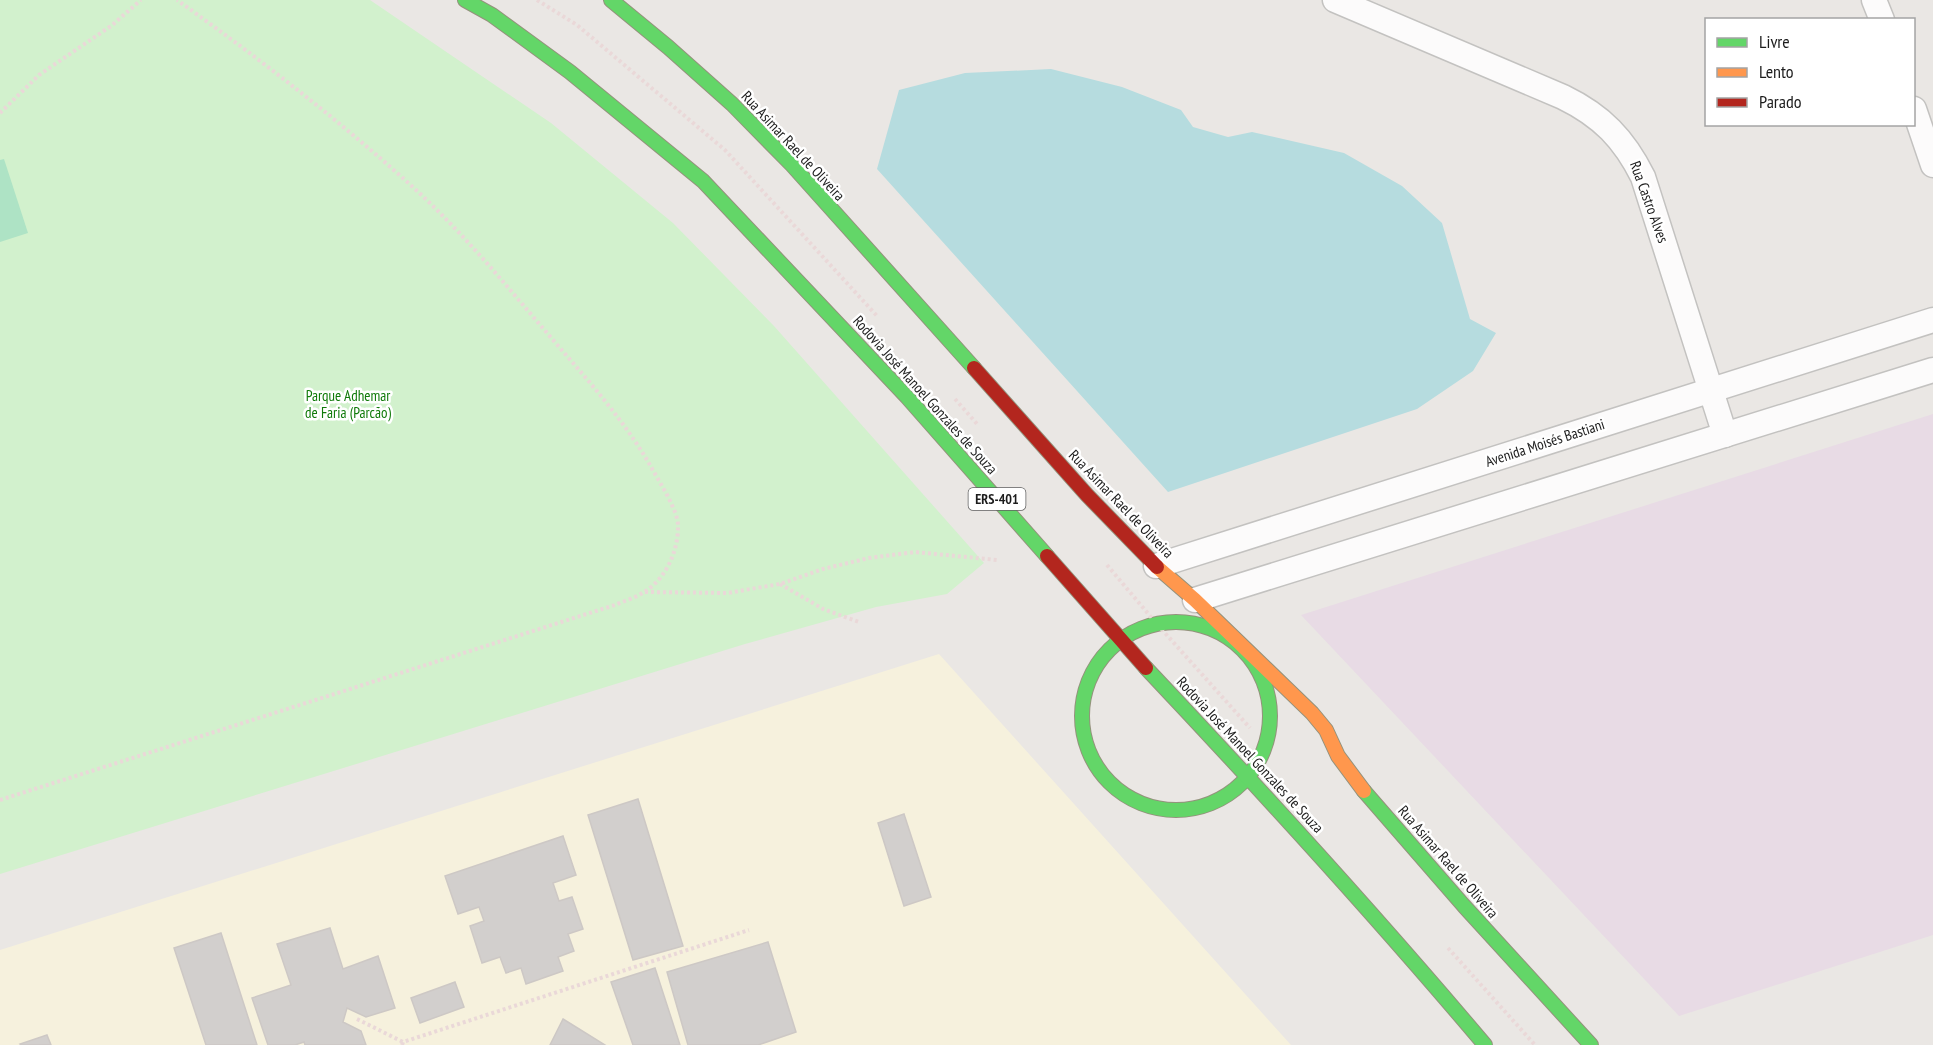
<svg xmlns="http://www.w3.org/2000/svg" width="1933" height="1045" viewBox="0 0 1933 1045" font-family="'PT Sans Narrow',sans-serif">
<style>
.industrial{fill:#e8dbe5}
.education{fill:#f6f1dd}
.park{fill:#d2f1cd}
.pitch{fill:#aee3c5}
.water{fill:#b6dcdf}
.building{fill:#d2cfcd;stroke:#cdc8c5;stroke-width:1.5}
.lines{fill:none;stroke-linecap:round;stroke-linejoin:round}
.street-casing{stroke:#c3c2c0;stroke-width:27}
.fast-casing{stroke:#94927c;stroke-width:16}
.slow-casing{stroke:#94927c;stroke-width:16}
.jam-casing{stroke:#94927c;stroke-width:16}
.path{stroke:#ead8d8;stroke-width:4;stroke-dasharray:3 3;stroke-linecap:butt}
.street{stroke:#fcfbfb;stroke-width:24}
.fast{stroke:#63d668;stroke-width:14}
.slow{stroke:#ff974d;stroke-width:14}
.jam{stroke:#b3261e;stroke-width:14}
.labels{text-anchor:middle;stroke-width:5;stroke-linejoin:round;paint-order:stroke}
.shield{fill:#fff;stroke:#606060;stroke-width:1.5}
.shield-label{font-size:14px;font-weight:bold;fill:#1c1c1c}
.street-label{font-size:15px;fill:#1c1c1c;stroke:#fff}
.park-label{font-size:15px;fill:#0f7a09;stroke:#fff}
</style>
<rect width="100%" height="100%" fill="#eae7e4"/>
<!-- industrial -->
<path class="industrial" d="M1933,414v521l-254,81 -378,-401z"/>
<!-- education -->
<path class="education" d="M939,654l352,391h-1291v-95z"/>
<!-- park -->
<path class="park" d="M0,0h370l181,123 122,100 101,103 210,237 -37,31 -71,13 -131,37 -745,230z"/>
<!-- pitch -->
<path class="pitch" d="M4,159l24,74 -28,9v-82z"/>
<!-- water -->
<path class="water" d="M1051,69l71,18 59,23 12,17 35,10 24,-5 92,21 58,33 40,37 28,96 26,14 -23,38 -56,38 -249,83 -291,-323 22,-79 66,-17z"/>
<!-- building -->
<g class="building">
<path d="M638,799l45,147 -50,14 -45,-145z"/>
<path d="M904,814l27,83 -27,9 -26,-83z"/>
<path d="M563,836l13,39 -23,8 6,18 13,-4 11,32 -15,5 6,17 -16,6 5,14 -37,13 -5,-16 -15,5 -6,-16 -18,6 -12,-37 14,-5 -5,-14 -21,7 -13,-38z"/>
<path d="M330,928l13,41 35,-13 17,52 -29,9 -19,-9 -4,14 18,9 5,14h-61l-1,-3 -9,3h-27l-16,-47 39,-13 -14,-41z"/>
<path d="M221,933l36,112h-51l-32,-97z"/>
<path d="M768,942l28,90 -38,13h-70l-21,-73z"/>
<path d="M655,968l25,77h-47l-22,-63z"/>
<path d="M455,982l9,25 -44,16 -9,-25z"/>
<path d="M563,1019l42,26h-55z"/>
<path d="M47,1035l4,10h-30l-1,-1z"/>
</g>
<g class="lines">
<defs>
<g id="street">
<path d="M1335,0l228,97c39,19 61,42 80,80l82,258"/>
<path d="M1874,0l8,20"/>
<path d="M1914,109l19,56"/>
<path d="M1156,566l777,-246"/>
<path d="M1195,600l738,-230"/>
</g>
<g id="fast">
<path d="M465,0l27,15 78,57 133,109 204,216 140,159"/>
<path d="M611,0l57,47 64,57 60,61 182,203"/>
<circle cx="1176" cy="716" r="94"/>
<path d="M1146,668c116,123 230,248 339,377"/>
<path d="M1364,791l100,115 127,139"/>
</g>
<path id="slow" d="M1157,567l38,33 117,113 14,17 12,26 26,35"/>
<g id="jam">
<path d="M974,368l113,127 70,72"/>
<path d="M1047,556l99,112"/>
</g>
</defs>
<!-- street casing -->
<use href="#street" class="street-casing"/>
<!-- fast casing -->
<use href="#fast" class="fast-casing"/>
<!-- slow casing -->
<use href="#slow" class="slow-casing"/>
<!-- jam casing -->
<use href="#jam" class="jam-casing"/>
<!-- path -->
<g class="path">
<path d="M537,0l40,25 148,125 153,167"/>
<path d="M0,113l39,-38 72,-49 30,-26"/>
<path d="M955,399l23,26"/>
<path d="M1107,565l49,58 94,105"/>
<path d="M780,584l43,25 36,13"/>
<path d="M645,592l82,1 53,-9 43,-15 46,-11 46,-6 82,8"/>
<path d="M0,800l615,-195c9,-4 20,-7 29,-13 22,-13 34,-41 34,-65 1,-16 -20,-47 -28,-62 -28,-48 -66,-89 -103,-132 -42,-49 -84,-100 -132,-144 -75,-68 -155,-130 -238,-189"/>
<path d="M1448,948l87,97"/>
<path d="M357,1019l46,23 1,2"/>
<path d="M402,1045l1,-3 346,-112"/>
</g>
<!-- street -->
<use href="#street" class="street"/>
<!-- fast -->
<use href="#fast" class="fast"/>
<!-- slow -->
<use href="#slow" class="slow"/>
<!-- jam -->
<use href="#jam" class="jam"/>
</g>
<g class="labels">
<!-- shield labels -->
<rect class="shield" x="968.5" y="488" width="57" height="22" rx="4.5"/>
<g class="shield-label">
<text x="997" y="504">ERS-401</text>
</g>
<!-- street labels -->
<g class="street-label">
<text transform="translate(793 146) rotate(47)" y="5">Rua Asimar Rael de Oliveira</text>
<text transform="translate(1649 202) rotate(70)" y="5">Rua Castro Alves</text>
<text transform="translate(925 395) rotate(48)" y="5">Rodovia José Manoel Gonzales de Souza</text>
<text transform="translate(1545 443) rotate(-18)" y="5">Avenida Moisés Bastiani</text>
<text transform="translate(1121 504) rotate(46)" y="5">Rua Asimar Rael de Oliveira</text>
<text transform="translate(1250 755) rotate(47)" y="5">Rodovia José Manoel Gonzales de Souza</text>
<text transform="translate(1448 862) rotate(49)" y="5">Rua Asimar Rael de Oliveira</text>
</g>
<!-- park labels -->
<g class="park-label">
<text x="348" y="401">Parque Adhemar<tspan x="348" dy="17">de Faria (Parcão)</tspan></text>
</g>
</g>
<!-- legend -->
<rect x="1705" y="18" width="210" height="108" fill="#ffffff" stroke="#a4a4a4" stroke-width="1.5"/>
<rect x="1717" y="38" width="30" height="9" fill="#63d668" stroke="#a4a4a4" stroke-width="1.5"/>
<text x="1759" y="48" font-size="18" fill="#1c1c1c">Livre</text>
<rect x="1717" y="68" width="30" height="9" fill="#ff974d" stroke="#a4a4a4" stroke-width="1.5"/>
<text x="1759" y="78" font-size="18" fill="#1c1c1c">Lento</text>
<rect x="1717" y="98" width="30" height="9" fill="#b3261e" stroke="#a4a4a4" stroke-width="1.5"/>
<text x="1759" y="108" font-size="18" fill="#1c1c1c">Parado</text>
</svg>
